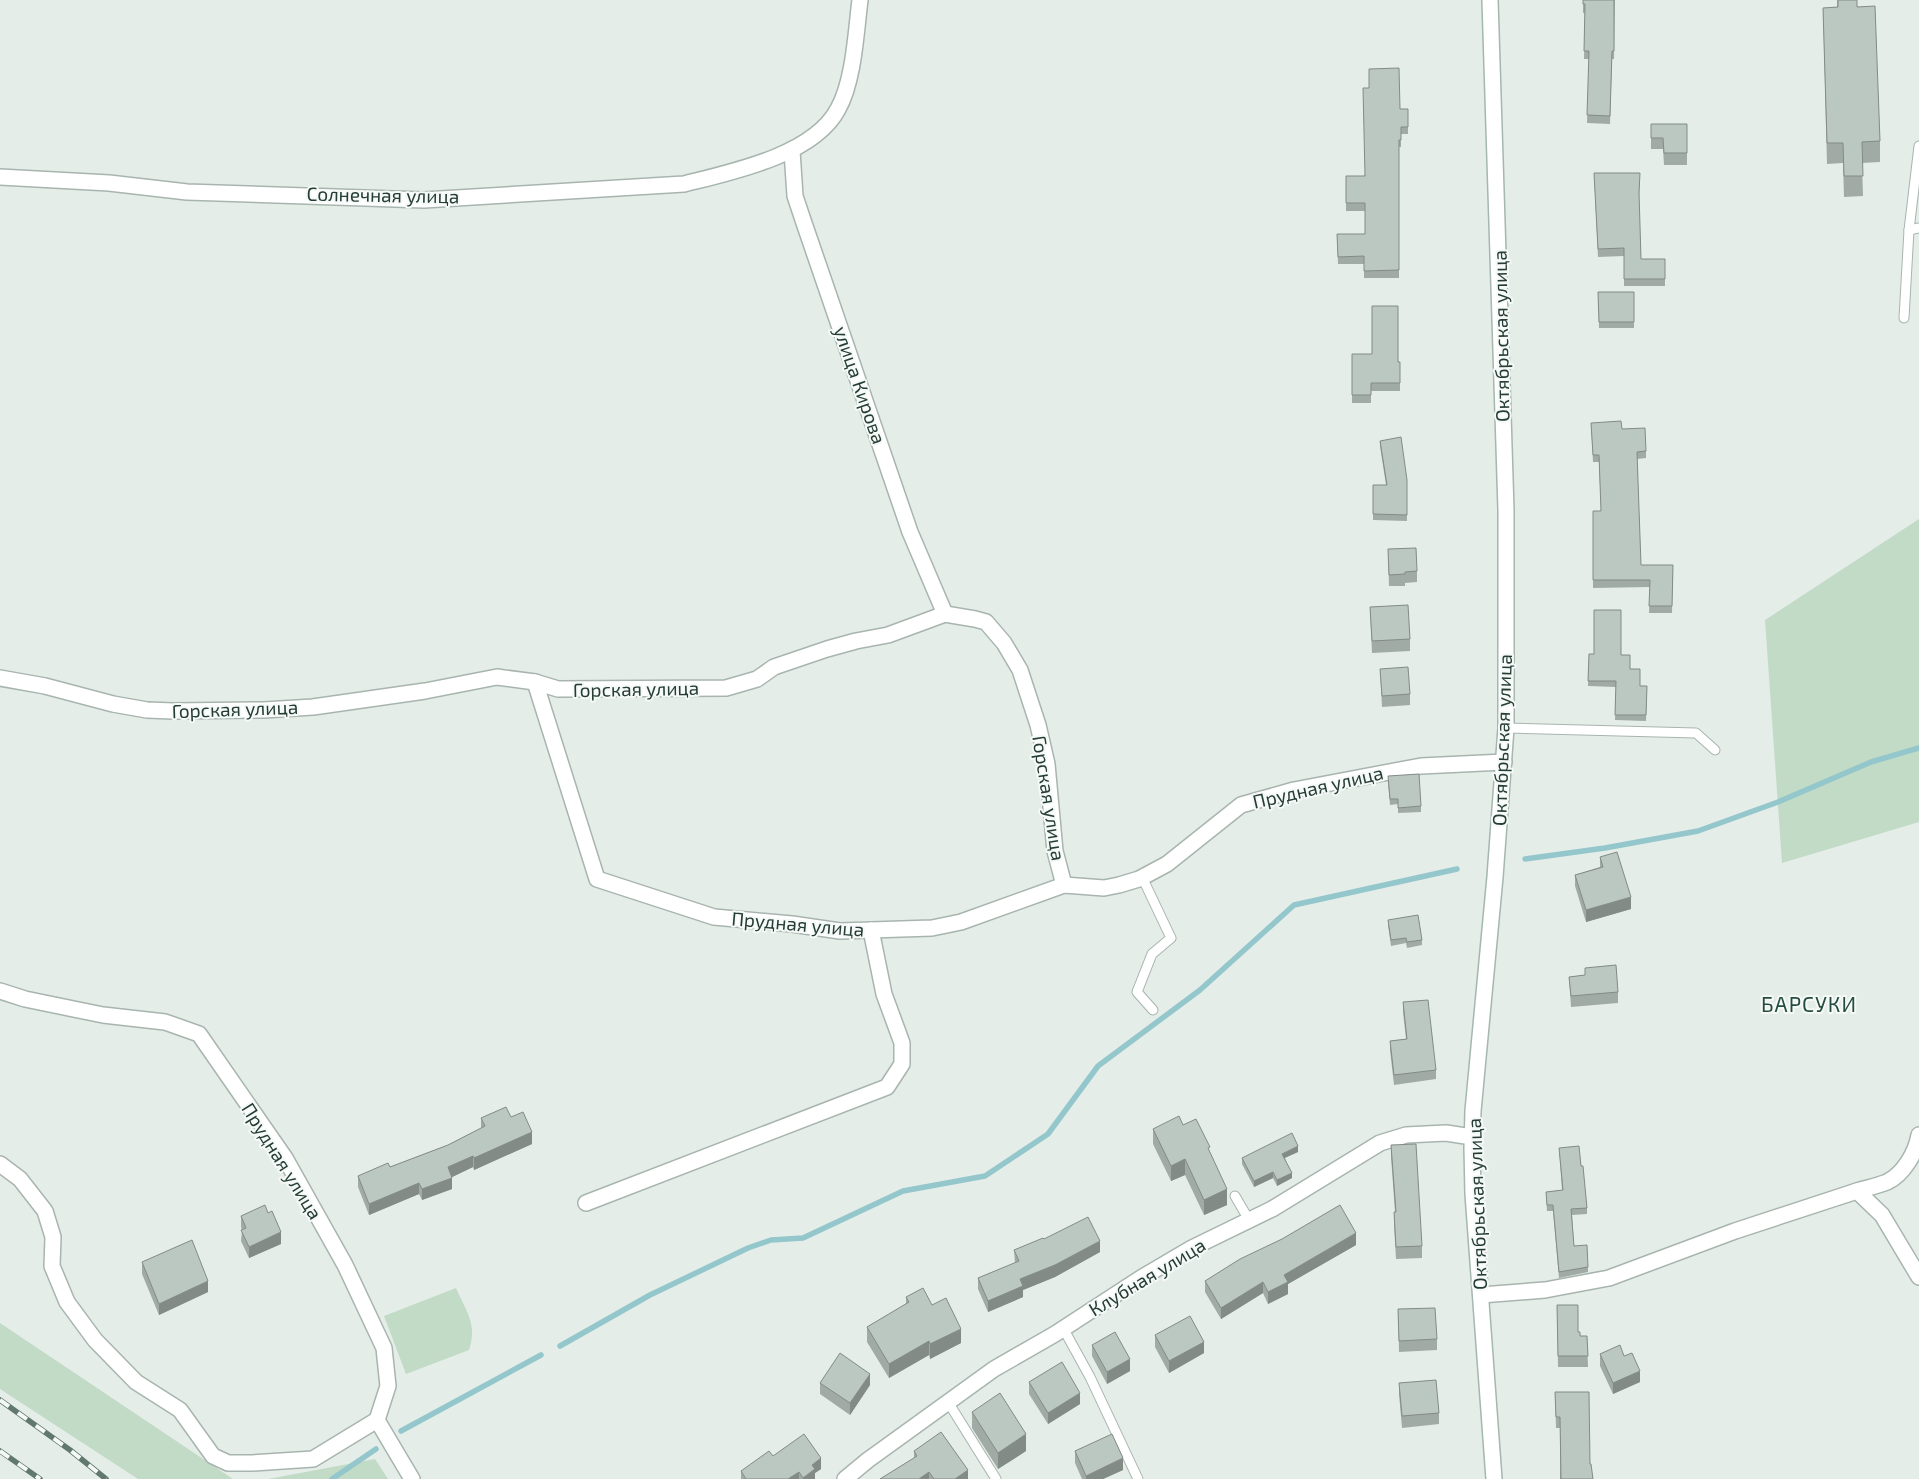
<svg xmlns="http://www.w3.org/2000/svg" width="1919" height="1479" viewBox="0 0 1919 1479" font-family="'Exo 2',sans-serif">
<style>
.green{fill:#c1dbc6}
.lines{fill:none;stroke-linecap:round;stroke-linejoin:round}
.stream{stroke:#94c7cb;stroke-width:5.5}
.lane-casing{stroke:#a8b5af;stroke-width:11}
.street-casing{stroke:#a8b5af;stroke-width:18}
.secondary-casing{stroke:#a5b7af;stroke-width:18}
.lane{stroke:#fff;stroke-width:9}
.street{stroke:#fff;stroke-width:15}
.secondary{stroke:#fff;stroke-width:15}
.rail-casing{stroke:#617870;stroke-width:5.5}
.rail{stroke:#f5f9f7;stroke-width:4;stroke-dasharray:11;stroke-linecap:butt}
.wall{fill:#a1aba6}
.shaded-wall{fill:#838b87}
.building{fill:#bbc7c1;stroke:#838b87}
.labels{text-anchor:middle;stroke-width:4;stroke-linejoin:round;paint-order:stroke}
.street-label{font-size:19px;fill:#263d35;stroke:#f5f9f7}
.quarter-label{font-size:21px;letter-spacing:1px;fill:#244d3f;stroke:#f5f9f7}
</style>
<rect width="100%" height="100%" fill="#e5ede9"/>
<!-- green -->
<g class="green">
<path d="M1919,519v303l-137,41 -17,-243z"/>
<path d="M456,1288c10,23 22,37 13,62l-63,24 -22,-58z"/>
<path d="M0,1323l233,156h-95l-138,-90z"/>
<path d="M375,1459l13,20h-120z"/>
</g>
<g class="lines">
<!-- stream -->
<g class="stream">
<path d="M1525,859l80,-11 93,-17 80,-29 93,-40 48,-14"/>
<path d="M560,1346l90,-51 98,-47 23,-8 32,-2 100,-47 82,-15 63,-42 50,-68 102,-76 94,-85 163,-36"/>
<path d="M401,1431l140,-76"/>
<path d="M332,1479l44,-30"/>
</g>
<defs>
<g id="lane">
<path d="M1909,230l10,-2"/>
<path d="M1904,318l5,-88 10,-84"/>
<path d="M1506,728l190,5 19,17"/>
<path d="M1142,877l29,61 -19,16 -15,38 16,18"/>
<path d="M1235,1196l14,24"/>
<path d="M1063,1328l27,49 48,102"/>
<path d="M948,1402l48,77"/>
</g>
<g id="street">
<path d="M792,151l3,45 8,24 107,312 35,82"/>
<path d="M0,177l109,6 78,9 237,8 260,-16c48,-12 130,-29 154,-75 16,-28 18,-78 22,-109"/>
<path d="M0,678l45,8 68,18 34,6 26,1 91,-1 49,-3 112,-16 72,-14 38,5 23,7 168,-1 31,-9 17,-12 53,-18 29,-8 32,-6 57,-21 30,5 11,3 18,21 16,27 18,55 9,39 8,87 9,34"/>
<path d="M535,682l62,197 117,38 78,7 48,7 92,-3 29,-6 103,-37 40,3 15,-3 20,-6 28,-15 74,-59 53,-15 127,-24 83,-4"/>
<path d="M0,991l25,8 78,16 62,7 34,12 86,124 60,107 39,83 4,38 -11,34 35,59"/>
<path d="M0,1164l20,15 25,32 8,26 -1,29 15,36 28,38 41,42 44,28 33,46 15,7h24l61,-4 64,-39"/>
<path d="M1857,1191c10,-3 20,-5 30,-9 17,-8 29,-30 32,-47"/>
<path d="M586,1203l301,-116 15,-23v-21l-18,-49 -13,-64"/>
<path d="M1481,1295l64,-5 64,-12 126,-47 122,-40 25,24 37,62"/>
<path d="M845,1479l23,-19 126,-91 61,-35 86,-56 51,-30 80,-39 108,-66 26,-8 40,-2 26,4"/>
</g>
<path id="secondary" d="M1490,0l16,510v218l-11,149 -22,234 -1,37 1,46 21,285"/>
</defs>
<!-- lane casing -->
<use href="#lane" class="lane-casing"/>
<!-- street casing -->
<use href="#street" class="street-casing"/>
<!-- secondary casing -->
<use href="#secondary" class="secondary-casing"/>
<!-- lane -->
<use href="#lane" class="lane"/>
<!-- street -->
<use href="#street" class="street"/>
<!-- secondary -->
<use href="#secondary" class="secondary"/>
<defs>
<g id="rail">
<path d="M0,1400l70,50 36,29"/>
<path d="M0,1451l40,28"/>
</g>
</defs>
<!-- rail casing -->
<use href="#rail" class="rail-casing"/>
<!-- rail -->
<use href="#rail" class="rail"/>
</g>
<!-- wall -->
<g class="wall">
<path d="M1583,0h32l-1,59h-2l-2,65 -23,-1 2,-64h-5l1,-46h-2z"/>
<path d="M1837,0h20v7l23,134v21l-18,1 1,33 -19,1 -1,-34 -16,1 -4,-156 14,-1z"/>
<path d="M1400,109h8v25h-7v13h-2v131h-35v-14h-26l-1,-30h28v-23h-19v-35h18z"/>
<path d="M1651,124h36v41h-23l-1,-16h-12z"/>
<path d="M1594,173l46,8 -1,16 2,62h24v27h-41v-30l-26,1z"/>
<path d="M1598,292h36v36h-35z"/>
<path d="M1352,354l48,8v29h-29v12h-19z"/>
<path d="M1591,423l31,6 24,22v7l-9,1 4,106h32l-1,48h-23l1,-26 -57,1v-77h8l-2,-49h-6z"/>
<path d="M1380,441l27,39v41l-34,-1v-35h13l-6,-39z"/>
<path d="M1388,549l29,22v11l-12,1v3h-16z"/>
<path d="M1370,607l40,32v12l-38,2z"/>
<path d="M1589,654l32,1 19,31h7l-1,35 -31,-1 1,-33 -28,-1z"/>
<path d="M1380,669l30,25v11l-28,2z"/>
<path d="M1388,782l33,24v6l-23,1v-9l-8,1z"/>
<path d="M1600,857l31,52 -45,13 -11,-36v-11l25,-8z"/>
<path d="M1388,920l34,20v5l-15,3 -1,-5 -15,3 -3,-21z"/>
<path d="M1585,968l33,24v11l-47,4 -2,-30 16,-2z"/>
<path d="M1403,1002l33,68v9l-42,6 -4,-35v-9l16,-2 -3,-27z"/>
<path d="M511,1117l21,27 -58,26 -1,-3 -21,10v12l-30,11 -3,-6 -50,21 -11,-28v-11l32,-9 58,-22 33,-17v-10z"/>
<path d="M1183,1125l27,28 17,52 -23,10 -19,-40 -14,6 -18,-37v-15z"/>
<path d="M1391,1145l31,101v12l-26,1 -2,-34v-13h1l-4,-55z"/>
<path d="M1559,1148l22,18 6,42v6l-15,1 2,31 14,21v5l-29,6 -6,-67h-6l-1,-14v-5l16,-2z"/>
<path d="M1298,1152l-13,6 7,20 -15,8 -4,-8 -19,9 -12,-23v-6z"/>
<path d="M241,1216l40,28 -32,14 -8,-17 1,-11 -1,-3z"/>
<path d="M1044,1239l56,13 -45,25 -32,13v7l-35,15 -10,-23v-11l37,-15 -1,-13z"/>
<path d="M1356,1245l-68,39v10l-20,10 -5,-11 -42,26 -16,-27v-11z"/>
<path d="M142,1262l66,30 -49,23 -17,-41z"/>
<path d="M906,1297l26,8 29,38 -31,16 -1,-4 -40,23 -22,-36v-15l39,-23z"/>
<path d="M1557,1305l23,31h7l1,31h-30z"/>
<path d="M1398,1309l39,30v11l-38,2z"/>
<path d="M1155,1335l49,18 -35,20 -14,-26z"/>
<path d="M1092,1345l38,26 -23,13 -15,-28z"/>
<path d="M1600,1354l24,2 16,26 -27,12 -13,-28z"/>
<path d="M1029,1382l51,22 -32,20 -19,-30z"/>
<path d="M820,1383l50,2 -20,30 -30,-21z"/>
<path d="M1399,1383l40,30v11l-37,4 -3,-34z"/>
<path d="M1555,1392l35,72 3,15h-33v-51h-4z"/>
<path d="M972,1412l54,39 -28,18 -26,-41z"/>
<path d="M914,1451l54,28h-88l34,-21z"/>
<path d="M1075,1451l48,19 -20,9h-21l-7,-16z"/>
<path d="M773,1456l48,13 -6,4v6h-74v-8z"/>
</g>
<!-- shaded-wall -->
<g class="shaded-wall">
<path d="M1631,897v12l-45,13v-12z"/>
<path d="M532,1132v12l-58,26v-12z"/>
<path d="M1298,1146v6l-16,7v-5z"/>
<path d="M473,1156v11l-25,12v-12z"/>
<path d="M1185,1159v16l-14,6v-15z"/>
<path d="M1273,1172v6l-19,9v-6z"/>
<path d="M1292,1173v5l-15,8v-6z"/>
<path d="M452,1178v11l-30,11v-11z"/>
<path d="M419,1183v11l-50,21v-11z"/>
<path d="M1227,1189v16l-23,10v-15z"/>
<path d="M281,1232v12l-32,14v-11z"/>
<path d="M1356,1233v12l-68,39v10l-20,10v-12l16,-17z"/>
<path d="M1100,1241v11l-45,25 -32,13v7l-35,15v-11l32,-22z"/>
<path d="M208,1281v11l-49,23v-11z"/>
<path d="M1263,1282v11l-42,26v-11z"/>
<path d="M961,1329v14l-31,16v-15z"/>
<path d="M929,1341v14l-40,23v-14z"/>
<path d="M1204,1342v11l-35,20v-12z"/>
<path d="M1130,1359v12l-23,13v-12z"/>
<path d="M1640,1371v11l-27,12v-11z"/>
<path d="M870,1374v11l-20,30v-12z"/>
<path d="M1080,1393v11l-32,20v-11z"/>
<path d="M1026,1434v17l-28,18v-16z"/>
<path d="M821,1458v11l-6,4v6h-12l9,-14z"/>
<path d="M1123,1458v12l-20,9h-17v-3z"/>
<path d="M968,1470v9h-13z"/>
<path d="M799,1472v7h-11z"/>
<path d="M929,1472v7h-10z"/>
</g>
<!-- building -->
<g class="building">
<path d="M1583,0h31v51h-2l-2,65 -23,-1 2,-64h-5l1,-47h-2z"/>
<path d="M1838,0h19v7l18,-1 5,135 -18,1 1,34h-19l-1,-33h-16l-4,-135 15,-1z"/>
<path d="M1399,68l1,41h8v18h-7v13h-2v130l-35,1v-15l-26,1 -1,-23h28v-31h-19v-27h19l-2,-88h6v-19z"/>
<path d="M1651,124h36v29h-23l-1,-15h-12z"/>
<path d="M1594,173h46l-1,19 2,67h24v20h-41v-31l-26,1z"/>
<path d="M1598,292h36v30h-35z"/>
<path d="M1372,306h26v56h2v21h-29v12h-19v-41h20z"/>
<path d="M1621,421l1,8 23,-1 1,23 -9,1 4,113h32l-1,41h-23l1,-26h-57v-69h8l-2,-56h-6l-2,-32z"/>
<path d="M1401,437l6,43v35l-34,-1v-29h14l-7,-44z"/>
<path d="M1416,548l1,23 -12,1v2l-16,1 -1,-26z"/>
<path d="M1408,605l2,34 -38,2 -2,-34z"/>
<path d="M1594,610h27v45h9v14h10v17h7l-1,29h-31l1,-34h-28l1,-27h5z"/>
<path d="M1408,667l2,27 -28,2 -2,-27z"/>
<path d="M1419,774l2,32 -23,2v-9h-8l-2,-23z"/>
<path d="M1617,852l14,45 -45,13 -11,-35 28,-8 -3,-10z"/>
<path d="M1418,915l4,25 -15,2 -1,-4 -15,2 -3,-20z"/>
<path d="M1616,965l2,27 -47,4 -2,-19 16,-2v-7z"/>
<path d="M1428,1000l8,70 -42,5 -4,-34 17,-2 -4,-37z"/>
<path d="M506,1107l5,10 12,-5 9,20 -58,26 -1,-2 -25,11 4,11 -30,11 -3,-6 -50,21 -11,-28 30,-13 2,4 58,-22 37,-19 -4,-8z"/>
<path d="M1179,1116l4,9 13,-6 14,28 -2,1 19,41 -23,11 -19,-41 -14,7 -18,-37z"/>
<path d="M1292,1133l6,13 -16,8 10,19 -15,7 -4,-8 -19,9 -12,-23z"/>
<path d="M1416,1144l6,102 -26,1 -2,-35h2l-5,-67z"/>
<path d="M1579,1146l2,20h2l4,42 -16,1 3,37 13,-1 1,22 -29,5 -6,-67h-6l-1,-13 17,-2 -4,-42z"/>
<path d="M265,1205l3,8 4,-2 9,21 -32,15 -8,-17 5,-2 -5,-12z"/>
<path d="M1340,1205l16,28 -72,42 4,7 -20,10 -5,-10 -42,26 -16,-27 35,-22 42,-20z"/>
<path d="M1088,1217l12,24 -45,24 -35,14 3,7 -35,15 -10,-23 41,-17 -5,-11 29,-12 1,1z"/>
<path d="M192,1240l16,41 -49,23 -17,-42z"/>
<path d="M923,1288l9,17 14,-7 15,31 -31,15 -1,-3 -40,23 -22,-37 42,-25 -3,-5z"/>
<path d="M1557,1305h21v27h2v4h7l1,20h-30z"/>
<path d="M1435,1308l2,31 -38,2 -1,-32z"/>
<path d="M1190,1316l14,26 -35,19 -14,-26z"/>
<path d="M1115,1332l15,27 -23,13 -15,-27z"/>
<path d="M1620,1345l4,11 8,-3 8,18 -27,12 -13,-29z"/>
<path d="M840,1353l30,21 -20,29 -30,-20z"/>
<path d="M1062,1362l18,31 -32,20 -19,-31z"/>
<path d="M1436,1380l3,33 -37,3 -3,-33z"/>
<path d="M1555,1392h34l1,72h1l2,15h-32l-1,-62h-4z"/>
<path d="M1000,1393l26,41 -28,19 -26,-41z"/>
<path d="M941,1432l27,38 -13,9h-21l-5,-7 -10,7h-39l37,-23 -3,-5z"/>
<path d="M804,1434l17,24 -9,7 3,4 -12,9 -4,-6 -11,7h-42l-5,-8 28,-20 4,5z"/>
<path d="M1112,1434l11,24 -37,18 -11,-25z"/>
</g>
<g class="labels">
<!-- street labels -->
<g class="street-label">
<text transform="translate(383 195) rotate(1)" y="7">Солнечная улица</text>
<text transform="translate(1501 336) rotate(-91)" y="7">Октябрьская улица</text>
<text transform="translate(860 385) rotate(71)" y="7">улица Кирова</text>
<text transform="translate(636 689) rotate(-1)" y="7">Горская улица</text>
<text transform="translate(235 709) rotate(-2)" y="7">Горская улица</text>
<text transform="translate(1502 740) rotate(-88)" y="7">Октябрьская улица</text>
<text transform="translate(1318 787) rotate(-13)" y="7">Прудная улица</text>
<text transform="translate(1049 798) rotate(81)" y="7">Горская улица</text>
<text transform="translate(798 924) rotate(5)" y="7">Прудная улица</text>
<text transform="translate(282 1161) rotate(58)" y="7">Прудная улица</text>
<text transform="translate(1477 1204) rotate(-92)" y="7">Октябрьская улица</text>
<text transform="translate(1147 1277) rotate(-31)" y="7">Клубная улица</text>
</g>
<!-- quarter labels -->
<g class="quarter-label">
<text x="1809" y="1012">БАРСУКИ</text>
</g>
</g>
</svg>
